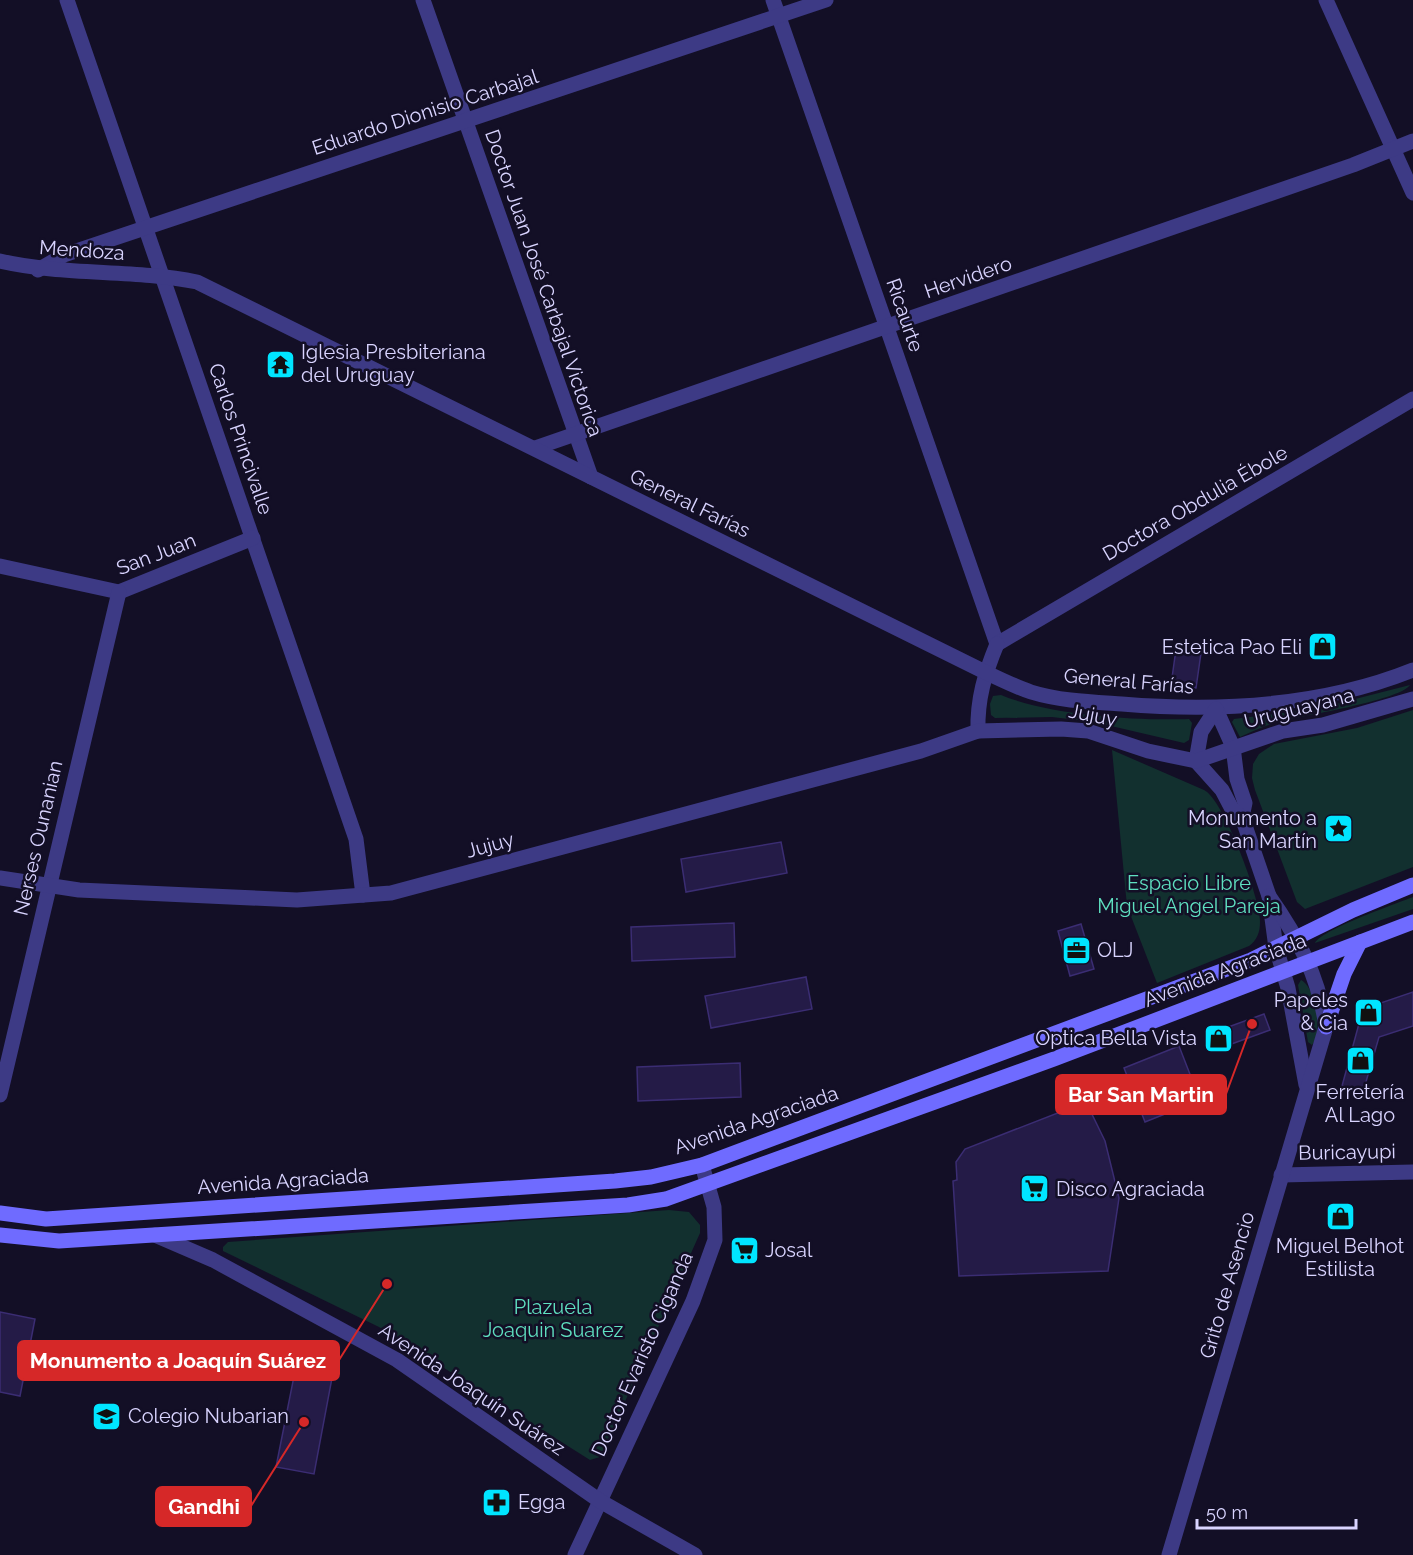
<svg xmlns="http://www.w3.org/2000/svg" width="1413" height="1555" viewBox="0 0 1413 1555" font-family="Raleway,sans-serif">
<style>
.green{fill:#12302f}
.building{fill:#241b47;stroke:#3b2d73;stroke-width:1.5}
.lines{fill:none;stroke-linecap:round;stroke-linejoin:round}
.minor{stroke:#3d3a85;stroke-width:15}
.tertiary{stroke:#3d3a85;stroke-width:15}
.secondary{stroke:#6f6bff;stroke-width:15}
.labels{text-anchor:middle;stroke-width:5;stroke-linejoin:round;paint-order:stroke}
.street-label{font-size:20px;fill:#d9d4ff;stroke:#130f26}
.poi-label{font-size:20px;fill:#d9d4ff;stroke:#130f26;text-anchor:start}
.park-label{font-size:20px;fill:#5fe0c0;stroke:#130f26}
.leader{fill:none;stroke:#d62828;stroke-width:2}
.callout-dot{fill:#d62828;stroke:#130f26;stroke-width:2}
.callout{fill:#d62828;stroke:#d62828;stroke-width:2}
.callout-label{font-size:21px;text-anchor:middle;font-weight:bold;fill:#fff}
</style>
<rect width="100%" height="100%" fill="#130f26"/>
<!-- green -->
<g class="green">
<path d="M1410,685c-11,16 -111,31 -136,38 -12,4 -23,9 -34,14l-8,-15 2,-3 82,-10z"/>
<path d="M1001,695c48,20 136,26 188,24l3,4 -3,17 -5,3 -90,-21 -42,-5 -57,1 -4,-3 -1,-11 3,-8z"/>
<path d="M1413,710v157l-108,42 -8,-7 -42,-112 -3,-12 1,-14 6,-10 15,-10 83,-16z"/>
<path d="M1112,750l92,40c20,10 56,108 56,132 0,10 -3,18 -11,24l-92,37 -30,-77z"/>
<path d="M1413,897v12l-98,34c6,-13 80,-39 98,-46z"/>
<path d="M1301,980c16,9 22,52 11,65l-4,-3 -10,-57z"/>
<path d="M669,1210l20,2 11,13v8l-97,218 -3,6 -10,3 -211,-133 -156,-76v-4l5,-5z"/>
</g>
<!-- building -->
<g class="building">
<path d="M1177,642l25,4 -6,42 -25,-3z"/>
<path d="M781,842l6,31 -101,19 -5,-33z"/>
<path d="M734,923l1,34 -103,4 -1,-34z"/>
<path d="M1081,924l13,45 -24,7 -12,-45z"/>
<path d="M806,977l6,32 -101,19 -6,-32z"/>
<path d="M1413,992v34l-34,11 -16,55 -21,-6 21,-77z"/>
<path d="M1264,1014l6,16 -55,20 -6,-16z"/>
<path d="M1179,1046l21,54 -55,22 -21,-54z"/>
<path d="M740,1063l1,34 -103,4 -1,-34z"/>
<path d="M1086,1102l19,39 14,57 -11,73 -149,5 -6,-95 4,-1 -1,-18 9,-13z"/>
<path d="M0,1312l35,7 -15,77 -20,-4z"/>
<path d="M297,1361l35,17 -18,96 -38,-7z"/>
</g>
<g class="lines">
<!-- minor -->
<g class="minor">
<path d="M67,0l289,839 7,56"/>
<path d="M423,0l168,477"/>
<path d="M773,0l224,644"/>
<path d="M1326,0l87,193"/>
<path d="M38,270l26,-15 762,-255"/>
<path d="M535,448l818,-283 60,-24"/>
<path d="M0,566l119,26 134,-54"/>
<path d="M997,644l416,-245"/>
<path d="M978,731c-1,-32 7,-58 19,-87"/>
<path d="M0,1095l119,-503"/>
<path d="M1281,1175l132,-3"/>
<path d="M575,1555l118,-254 22,-61 -1,-33 -12,-42"/>
</g>
<!-- tertiary -->
<g class="tertiary">
<path d="M0,261c65,15 132,8 197,21l788,390c15,7 31,15 46,20 29,9 61,10 91,12 98,8 199,3 291,-34"/>
<path d="M1216,709l17,38 4,32 8,24 -3,14 27,79 7,52 12,40 18,97"/>
<path d="M1196,761l26,29 10,19 10,8"/>
<path d="M1196,761l5,-29 15,-23"/>
<path d="M0,878l79,12 218,10 94,-7 530,-142 57,-20 83,-2 27,2 60,20 48,10 87,-30 40,-6 90,-26"/>
<path d="M155,1235l58,25 184,100 203,141 95,54"/>
<path d="M1169,1555l157,-528c-7,-50 -28,-90 -57,-131"/>
</g>
<!-- secondary -->
<g class="secondary">
<path d="M1326,1027l18,-53 16,-32"/>
<path d="M0,1213l46,6 569,-38 36,-4 51,-12 549,-205 102,-50 60,-25"/>
<path d="M0,1235l59,6 569,-36 38,-6 388,-140 359,-137"/>
</g>
</g>
<!-- icons -->
<defs>
<symbol id="temple-square" viewBox="-11 -11 22 22"><rect x="-9" y="-9" width="18" height="18" rx="4" fill="#00e5ff" stroke="#130f26"/><path d="M0-6L5-2H3V0L6.5 2.5H4V6H1.5V3h-3V6H-4V2.5H-6.5L-3 0V-2H-5Z" fill="#111"/></symbol>
<symbol id="shop-square" viewBox="-11 -11 22 22"><rect x="-9" y="-9" width="18" height="18" rx="4" fill="#00e5ff" stroke="#130f26"/><path d="M-5-2.5h2.3a2.7 3.5 0 0 1 5.4 0H5L5.5 6h-11ZM-1.5-2.5h3a1.5 2.3 0 0 0-3 0Z" fill="#111"/></symbol>
<symbol id="sight-square" viewBox="-11 -11 22 22"><rect x="-9" y="-9" width="18" height="18" rx="4" fill="#00e5ff" stroke="#130f26"/><path d="M0-6L1.8-2.2L6-1.7L2.9 1.2L3.7 5.4L0 3.3L-3.7 5.4L-2.9 1.2L-6-1.7L-1.8-2.2Z" fill="#111"/></symbol>
<symbol id="office-square" viewBox="-11 -11 22 22"><rect x="-9" y="-9" width="18" height="18" rx="4" fill="#00e5ff" stroke="#130f26"/><path d="M-6-3h4V-5.5h4V-3h4V5H-6ZM-1-4.5V-3h2v-1.5ZM-6 0V1H6V0Z" fill="#111"/></symbol>
<symbol id="supermarket-square" viewBox="-11 -11 22 22"><rect x="-9" y="-9" width="18" height="18" rx="4" fill="#00e5ff" stroke="#130f26"/><path d="M-6-5.5h2.5l.6 2H6L4.5 2H-2.5L-4.4-4H-6ZM-1.5 3.2a1.3 1.3 0 1 0 .1 0ZM3 3.2a1.3 1.3 0 1 0 .1 0Z" fill="#111"/></symbol>
<symbol id="school-square" viewBox="-11 -11 22 22"><rect x="-9" y="-9" width="18" height="18" rx="4" fill="#00e5ff" stroke="#130f26"/><path d="M0-5L7-2L0 1L-7-2ZM-4 1L0 2.5L4 1V4Q0 6-4 4Z" fill="#111"/></symbol>
<symbol id="pharmacy-square" viewBox="-11 -11 22 22"><rect x="-9" y="-9" width="18" height="18" rx="4" fill="#00e5ff" stroke="#130f26"/><path d="M-2-6h4v4h4v4h-4v4h-4v-4h-4v-4h4Z" fill="#111"/></symbol>
</defs>
<g fill-rule="evenodd">
<use href="#temple-square" x="264" y="348" width="33" height="33"/>
<use href="#shop-square" x="1306" y="630" width="33" height="33"/>
<use href="#sight-square" x="1322" y="812" width="33" height="33"/>
<use href="#office-square" x="1060" y="934" width="33" height="33"/>
<use href="#shop-square" x="1352" y="996" width="33" height="33"/>
<use href="#shop-square" x="1202" y="1022" width="33" height="33"/>
<use href="#shop-square" x="1344" y="1044" width="33" height="33"/>
<use href="#supermarket-square" x="1018" y="1172" width="33" height="33"/>
<use href="#shop-square" x="1324" y="1200" width="33" height="33"/>
<use href="#supermarket-square" x="728" y="1234" width="33" height="33"/>
<use href="#school-square" x="90" y="1400" width="33" height="33"/>
<use href="#pharmacy-square" x="480" y="1486" width="33" height="33"/>
</g>
<g class="labels">
<!-- street labels -->
<g class="street-label">
<text transform="translate(425 112) rotate(-18)" y="7">Eduardo Dionisio Carbajal</text>
<text transform="translate(82 250) rotate(4)" y="7">Mendoza</text>
<text transform="translate(968 277) rotate(-19)" y="7">Hervidero</text>
<text transform="translate(544 283) rotate(71)" y="7">Doctor Juan José Carbajal Victorica</text>
<text transform="translate(905 315) rotate(71)" y="7">Ricaurte</text>
<text transform="translate(241 439) rotate(71)" y="7">Carlos Princivalle</text>
<text transform="translate(690 503) rotate(26)" y="7">General Farías</text>
<text transform="translate(1195 503) rotate(-30)" y="7">Doctora Obdulia Ébole</text>
<text transform="translate(156 554) rotate(-21)" y="7">San Juan</text>
<text transform="translate(1129 681) rotate(5)" y="7">General Farías</text>
<text transform="translate(1299 708) rotate(-14)" y="7">Uruguayana</text>
<text transform="translate(1093 715) rotate(11)" y="7">Jujuy</text>
<text transform="translate(38 838) rotate(-77)" y="7">Nerses Ounanian</text>
<text transform="translate(490 845) rotate(-15)" y="7">Jujuy</text>
<text transform="translate(1225 970) rotate(-21)" y="7">Avenida Agraciada</text>
<text transform="translate(756 1120) rotate(-19)" y="7">Avenida Agraciada</text>
<text transform="translate(1347 1152) rotate(-1)" y="7">Buricayupi</text>
<text transform="translate(283 1181) rotate(-4)" y="7">Avenida Agraciada</text>
<text transform="translate(1227 1285) rotate(-74)" y="7">Grito de Asencio</text>
<text transform="translate(642 1354) rotate(-66)" y="7">Doctor Evaristo Ciganda</text>
<text transform="translate(472 1389) rotate(34)" y="7">Avenida Joaquín Suárez</text>
</g>
<!-- poi labels -->
<g class="poi-label">
<text x="301" y="359">Iglesia Presbiteriana<tspan x="301" dy="23">del Uruguay</tspan></text>
<text x="1302" y="654" text-anchor="end">Estetica Pao Eli</text>
<text x="1317" y="825" text-anchor="end">Monumento a<tspan x="1317" dy="23">San Martín</tspan></text>
<text x="1097" y="957">OLJ</text>
<text x="1348" y="1007" text-anchor="end">Papeles<tspan x="1348" dy="23">&amp; Cia</tspan></text>
<text x="1197" y="1045" text-anchor="end">Optica Bella Vista</text>
<text x="1360" y="1099" text-anchor="middle">Ferretería<tspan x="1360" dy="23">Al Lago</tspan></text>
<text x="1056" y="1196">Disco Agraciada</text>
<text x="1340" y="1253" text-anchor="middle">Miguel Belhot<tspan x="1340" dy="23">Estilista</tspan></text>
<text x="765" y="1257">Josal</text>
<text x="128" y="1423">Colegio Nubarian</text>
<text x="518" y="1509">Egga</text>
</g>
<!-- park labels -->
<g class="park-label">
<text x="1189" y="890">Espacio Libre<tspan x="1189" dy="23">Miguel Angel Pareja</tspan></text>
<text x="553" y="1314">Plazuela<tspan x="553" dy="23">Joaquin Suarez</tspan></text>
</g>
</g>
<!-- callouts -->
<path class="leader" d="M1252 1024L1226 1094M387 1284L339 1360M304 1422L251 1506"/>
<g class="callout-dot">
<circle cx="1252" cy="1024" r="6"/>
<circle cx="387" cy="1284" r="6"/>
<circle cx="304" cy="1422" r="6"/>
</g>
<g class="callout">
<rect x="1056" y="1075" width="170" height="39" rx="6"/>
<rect x="18" y="1341" width="321" height="39" rx="6"/>
<rect x="156" y="1487" width="95" height="39" rx="6"/>
</g>
<g class="callout-label">
<text x="1141" y="1102">Bar San Martin</text>
<text x="178" y="1368">Monumento a Joaquín Suárez</text>
<text x="204" y="1514">Gandhi</text>
</g>
<!-- scale -->
<path d="M1197 1519v9h159v-9" fill="none" stroke="#d9d4ff" stroke-width="3"/>
<text x="1206" y="1519" font-size="18" fill="#d9d4ff" stroke="#130f26" stroke-width="4.5" paint-order="stroke">50 m</text>
</svg>
